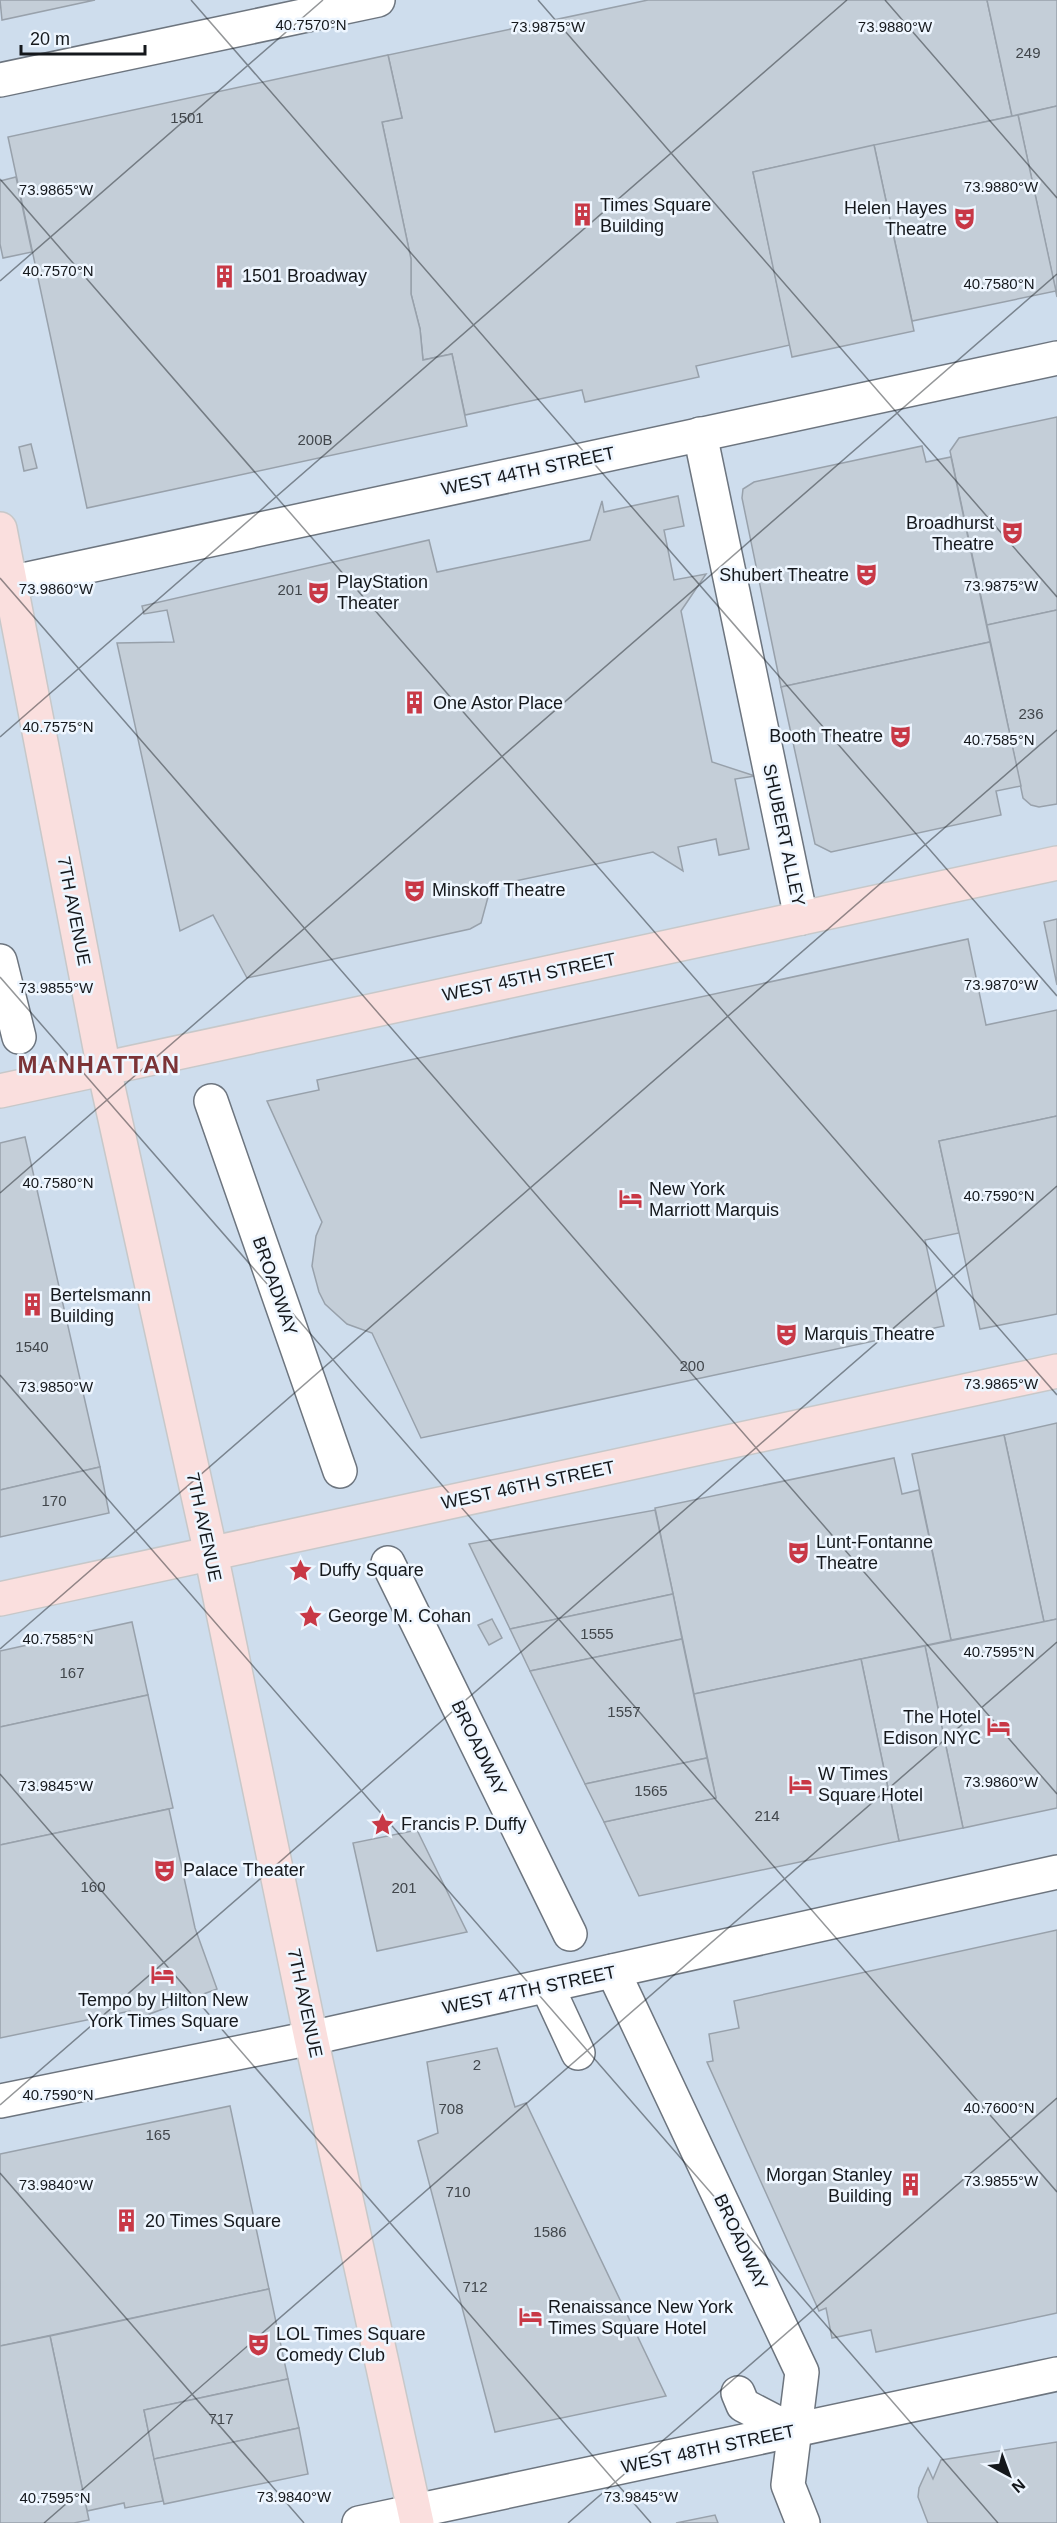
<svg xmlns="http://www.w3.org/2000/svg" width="1057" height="2523" viewBox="0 0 1057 2523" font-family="Arial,sans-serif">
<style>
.built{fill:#cedded}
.building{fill:#c4ced8;stroke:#98a1ab;stroke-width:1.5}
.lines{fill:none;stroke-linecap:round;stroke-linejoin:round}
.minor-casing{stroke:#6d757f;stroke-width:36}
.major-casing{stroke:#c7c8c9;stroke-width:36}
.minor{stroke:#fff;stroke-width:33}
.major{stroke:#fadfde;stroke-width:33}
.ticks{fill:none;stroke:#15181c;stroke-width:1.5;stroke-opacity:0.45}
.labels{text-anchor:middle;stroke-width:5;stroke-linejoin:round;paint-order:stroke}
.number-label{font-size:15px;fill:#41464b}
.poi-label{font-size:18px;fill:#15181c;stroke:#eef6ff;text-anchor:start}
.street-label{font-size:18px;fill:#15181c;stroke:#eef6ff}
.district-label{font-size:24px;font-weight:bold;letter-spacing:1.5px;fill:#7c3437;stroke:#eef6ff}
.ticks-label{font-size:15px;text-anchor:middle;fill:#15181c;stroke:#eef6ff;stroke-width:5;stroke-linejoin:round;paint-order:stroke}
</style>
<rect width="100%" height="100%" fill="#dfe9f4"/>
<!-- built -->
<rect class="built" x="0" y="0" width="1057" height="2523"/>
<!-- building -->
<g class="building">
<path d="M0,0h95l-93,20z"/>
<path d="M648,0h339l25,116 -259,56 37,173 -94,21 3,11 -114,25 -3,-12 -117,25 -13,-61 -29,6 -3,-31 -9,-35v-35l-29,-137 20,-4 -14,-63z"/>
<path d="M987,0h70v106l-45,10z"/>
<path d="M388,55l14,63 -20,4 29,137v35l9,35 3,31 29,-6 15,72 -380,82 -79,-371z"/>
<path d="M1057,106v191l-39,-182z"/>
<path d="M1018,115l38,176 -144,30 -38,-176z"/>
<path d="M874,145l40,186 -122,26 -39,-185z"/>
<path d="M16,177l16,75 -29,6 -3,-14v-63z"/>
<path d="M1057,417v193l-70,15 -37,-174 9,-13z"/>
<path d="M31,444l6,24 -13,3 -5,-24z"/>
<path d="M922,446l4,16 25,-5 39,185 -209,45 -39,-189 1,-9 11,-7z"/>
<path d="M678,496l6,30 -20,4 10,50 32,-6 -25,37 31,151 43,14 -20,3 14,70 -30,6 -3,-16 -38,8 5,24 -30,-19 -162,34 -10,37 -11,6 -223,49 -34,-63 -33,16 -63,-288 57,-1 -7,-32 -23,4 -2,-8 287,-66 8,32 153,-32 12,-39 2,11z"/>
<path d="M1057,610v194l-18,3 -8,-2 -8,-7 -36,-173z"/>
<path d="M990,642l31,144 -25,5 5,24 -170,37 -16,-8 -34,-157z"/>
<path d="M1057,919v66l-13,-63z"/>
<path d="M968,939l18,86 71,-15v106l-118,25 20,92 -34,7 19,86 -523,112 -49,-105 -25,-9 -22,-20 -6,-12 -7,-26 4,-30 6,-14 -55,-121 52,-11 -2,-10z"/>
<path d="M1057,1116v198l-77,15 -41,-188z"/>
<path d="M25,1137l75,330 -100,23v-347z"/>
<path d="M1057,1423v196l-13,3 -40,-187z"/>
<path d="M1004,1435l40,187 -93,18 -39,-186z"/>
<path d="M894,1458l8,36 17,-4 32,150 -257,54 -39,-186z"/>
<path d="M100,1467l9,46 -109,24v-47z"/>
<path d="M655,1510l18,84 -163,35 -41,-85z"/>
<path d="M673,1594l9,45 -152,32 -20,-42z"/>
<path d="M492,1619l10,19 -13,7 -11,-20z"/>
<path d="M1057,1619v189l-94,20 -38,-182z"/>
<path d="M132,1622l16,73 -148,32v-76z"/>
<path d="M682,1639l25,119 -122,26 -55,-113z"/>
<path d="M925,1646l38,182 -64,13 -38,-182z"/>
<path d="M861,1659l38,182 -260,55 -35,-74 112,-24 -22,-104z"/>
<path d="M148,1695l25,113 -173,37v-118z"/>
<path d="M707,1758l9,40 -112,24 -19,-38z"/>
<path d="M169,1809l26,119 22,61 -81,30 -6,-8 -130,27v-193z"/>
<path d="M417,1830l50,102 -90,19 -24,-108z"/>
<path d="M1057,1930v383l-181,39 -5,-22 -39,8 -6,-30 -7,3 -112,-249 6,-1 -4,-27 30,-6 -5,-27z"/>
<path d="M497,2048l18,59 11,-4 140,293 -171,36 -77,-291 20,-8 -11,-71z"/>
<path d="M230,2106l39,183 -269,57v-192z"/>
<path d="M269,2289l19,90 -144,31 19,91 -38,7 -1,-5 -37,8 -37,-175z"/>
<path d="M50,2336l39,184 -15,3h-74v-177z"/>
<path d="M288,2379l11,49 -145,31 -10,-49z"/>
<path d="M299,2428l9,46 -144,30 -10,-45z"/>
<path d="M1057,2442v81h-129l-10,-26 1,-9 9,-20 5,11 8,-19z"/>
<path d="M715,2515l3,8h-42z"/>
</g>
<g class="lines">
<defs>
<g id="minor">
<path d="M0,80l378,-80"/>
<path d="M700,434l101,484"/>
<path d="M0,585l1057,-227"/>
<path d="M0,961l19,76"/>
<path d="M211,1101l129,370"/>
<path d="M388,1563l182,371"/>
<path d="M613,1971l189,401 -14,113 15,38"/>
<path d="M547,1986l31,67"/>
<path d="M0,2101l311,-63 746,-166"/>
<path d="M738,2393l5,12 50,26"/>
<path d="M359,2523l698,-149"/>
</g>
<g id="major">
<path d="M0,529l104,540 107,485 100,484 106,485"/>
<path d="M0,1091l1057,-228"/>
<path d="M0,1599l1057,-228"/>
</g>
</defs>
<!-- minor casing -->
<use href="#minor" class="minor-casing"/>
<!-- major casing -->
<use href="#major" class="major-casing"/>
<!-- minor -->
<use href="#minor" class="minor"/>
<!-- major -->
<use href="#major" class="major"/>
</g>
<!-- ticks -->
<path class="ticks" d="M191,0l866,996M538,0l519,597M885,0l172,198M0,179l1057,1216M0,281l323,-281M0,578l1057,1216M0,737l847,-737M0,977l1057,1215M0,1193l1057,-919M0,1375l998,1148M0,1649l1057,-919M0,1774l651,749M0,2105l1057,-919M0,2173l304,350M44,2523l1013,-881M568,2523l489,-425"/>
<!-- icons -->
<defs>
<symbol id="building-bare" viewBox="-9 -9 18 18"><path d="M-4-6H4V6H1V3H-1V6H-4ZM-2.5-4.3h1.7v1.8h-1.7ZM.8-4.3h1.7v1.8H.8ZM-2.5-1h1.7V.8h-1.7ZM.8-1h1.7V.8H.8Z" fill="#c83846" stroke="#eef6ff" stroke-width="2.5" paint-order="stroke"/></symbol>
<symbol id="theatre-bare" viewBox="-9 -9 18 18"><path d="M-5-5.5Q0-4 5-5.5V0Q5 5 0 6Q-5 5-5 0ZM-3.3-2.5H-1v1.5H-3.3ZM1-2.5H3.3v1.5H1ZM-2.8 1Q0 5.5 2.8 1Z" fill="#c83846" stroke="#eef6ff" stroke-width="2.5" paint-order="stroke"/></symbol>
<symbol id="hotel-bare" viewBox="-9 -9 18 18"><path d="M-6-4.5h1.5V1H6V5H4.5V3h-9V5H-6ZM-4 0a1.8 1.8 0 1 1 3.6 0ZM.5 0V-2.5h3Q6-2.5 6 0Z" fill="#c83846" stroke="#eef6ff" stroke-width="2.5" paint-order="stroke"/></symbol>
<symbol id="sight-bare" viewBox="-9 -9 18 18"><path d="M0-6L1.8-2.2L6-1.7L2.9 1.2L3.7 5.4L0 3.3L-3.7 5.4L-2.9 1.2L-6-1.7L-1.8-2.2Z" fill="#c83846" stroke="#eef6ff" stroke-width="2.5" paint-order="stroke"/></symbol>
</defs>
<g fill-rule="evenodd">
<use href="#building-bare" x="566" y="198" width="33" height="33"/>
<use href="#theatre-bare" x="948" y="202" width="33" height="33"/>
<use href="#building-bare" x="208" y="260" width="33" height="33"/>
<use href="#theatre-bare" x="996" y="516" width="33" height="33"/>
<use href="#theatre-bare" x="850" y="558" width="33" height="33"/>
<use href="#theatre-bare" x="302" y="576" width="33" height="33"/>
<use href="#building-bare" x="398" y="686" width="33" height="33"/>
<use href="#theatre-bare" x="884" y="720" width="33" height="33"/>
<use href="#theatre-bare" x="398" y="874" width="33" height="33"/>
<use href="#hotel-bare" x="614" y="1182" width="33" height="33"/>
<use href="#building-bare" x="16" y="1288" width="33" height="33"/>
<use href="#theatre-bare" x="770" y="1318" width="33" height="33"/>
<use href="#theatre-bare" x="782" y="1536" width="33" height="33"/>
<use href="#sight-bare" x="284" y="1554" width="33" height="33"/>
<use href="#sight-bare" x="294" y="1600" width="33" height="33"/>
<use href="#hotel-bare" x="982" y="1710" width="33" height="33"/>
<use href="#hotel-bare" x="784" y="1768" width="33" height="33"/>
<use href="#sight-bare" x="366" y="1808" width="33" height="33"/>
<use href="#theatre-bare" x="148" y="1854" width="33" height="33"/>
<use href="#hotel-bare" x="146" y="1958" width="33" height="33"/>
<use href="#building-bare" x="894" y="2168" width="33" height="33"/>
<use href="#building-bare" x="110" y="2204" width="33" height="33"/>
<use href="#hotel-bare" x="514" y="2300" width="33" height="33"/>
<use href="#theatre-bare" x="242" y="2328" width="33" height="33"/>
</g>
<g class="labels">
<!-- number labels -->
<g class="number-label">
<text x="1028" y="58">249</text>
<text x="187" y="123">1501</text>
<text x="315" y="445">200B</text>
<text x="290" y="595">201</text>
<text x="1031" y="719">236</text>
<text x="32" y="1352">1540</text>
<text x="692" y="1371">200</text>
<text x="54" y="1506">170</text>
<text x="597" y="1639">1555</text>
<text x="72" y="1678">167</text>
<text x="624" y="1717">1557</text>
<text x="651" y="1796">1565</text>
<text x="767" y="1821">214</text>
<text x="93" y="1892">160</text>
<text x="404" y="1893">201</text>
<text x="477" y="2070">2</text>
<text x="451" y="2114">708</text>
<text x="158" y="2140">165</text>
<text x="458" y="2197">710</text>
<text x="550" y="2237">1586</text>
<text x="475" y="2292">712</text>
<text x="221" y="2424">717</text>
</g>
<!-- poi labels -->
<g class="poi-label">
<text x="600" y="211">Times Square<tspan x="600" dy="21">Building</tspan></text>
<text x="947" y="214" text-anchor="end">Helen Hayes<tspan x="947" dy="21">Theatre</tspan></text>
<text x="242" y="282">1501 Broadway</text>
<text x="994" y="529" text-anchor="end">Broadhurst<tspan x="994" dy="21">Theatre</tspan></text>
<text x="849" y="581" text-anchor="end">Shubert Theatre</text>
<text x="337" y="588">PlayStation<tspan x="337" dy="21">Theater</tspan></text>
<text x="433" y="709">One Astor Place</text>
<text x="883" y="742" text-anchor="end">Booth Theatre</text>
<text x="432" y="896">Minskoff Theatre</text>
<text x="649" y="1195">New York<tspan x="649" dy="21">Marriott Marquis</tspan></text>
<text x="50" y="1301">Bertelsmann<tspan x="50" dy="21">Building</tspan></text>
<text x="804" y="1340">Marquis Theatre</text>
<text x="816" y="1548">Lunt-Fontanne<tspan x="816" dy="21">Theatre</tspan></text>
<text x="319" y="1576">Duffy Square</text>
<text x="328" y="1622">George M. Cohan</text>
<text x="981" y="1723" text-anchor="end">The Hotel<tspan x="981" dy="21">Edison NYC</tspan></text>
<text x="818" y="1780">W Times<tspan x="818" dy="21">Square Hotel</tspan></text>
<text x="401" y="1830">Francis P. Duffy</text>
<text x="183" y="1876">Palace Theater</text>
<text x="163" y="2006" text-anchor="middle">Tempo by Hilton New<tspan x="163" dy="21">York Times Square</tspan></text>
<text x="892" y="2181" text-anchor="end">Morgan Stanley<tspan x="892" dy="21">Building</tspan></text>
<text x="145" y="2227">20 Times Square</text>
<text x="548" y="2313">Renaissance New York<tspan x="548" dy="21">Times Square Hotel</tspan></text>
<text x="276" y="2340">LOL Times Square<tspan x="276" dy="21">Comedy Club</tspan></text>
</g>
<!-- street labels -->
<g class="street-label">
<text transform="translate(528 471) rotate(-12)" y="6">WEST 44TH STREET</text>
<text transform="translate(784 835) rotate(78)" y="6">SHUBERT ALLEY</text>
<text transform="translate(74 911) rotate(79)" y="6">7TH AVENUE</text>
<text transform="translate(529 977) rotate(-12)" y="6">WEST 45TH STREET</text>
<text transform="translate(275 1286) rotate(71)" y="6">BROADWAY</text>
<text transform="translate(528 1485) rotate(-12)" y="6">WEST 46TH STREET</text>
<text transform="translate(204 1527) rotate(78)" y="6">7TH AVENUE</text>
<text transform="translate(479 1748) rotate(64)" y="6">BROADWAY</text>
<text transform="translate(529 1990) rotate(-12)" y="6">WEST 47TH STREET</text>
<text transform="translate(305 2003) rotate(78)" y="6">7TH AVENUE</text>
<text transform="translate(741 2242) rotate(65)" y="6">BROADWAY</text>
<text transform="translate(708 2449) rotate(-12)" y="6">WEST 48TH STREET</text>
</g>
<!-- district labels -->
<g class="district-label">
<text x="99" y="1073">MANHATTAN</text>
</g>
</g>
<g class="ticks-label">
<text x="311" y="30">40.7570°N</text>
<text x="895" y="32">73.9880°W</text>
<text x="548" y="32">73.9875°W</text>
<text x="1001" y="192">73.9880°W</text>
<text x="56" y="195">73.9865°W</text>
<text x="58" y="276">40.7570°N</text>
<text x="999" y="289">40.7580°N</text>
<text x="1001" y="591">73.9875°W</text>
<text x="56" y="594">73.9860°W</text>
<text x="58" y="732">40.7575°N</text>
<text x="999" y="745">40.7585°N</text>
<text x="1001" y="990">73.9870°W</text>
<text x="56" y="993">73.9855°W</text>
<text x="58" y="1188">40.7580°N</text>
<text x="999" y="1201">40.7590°N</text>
<text x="1001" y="1389">73.9865°W</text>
<text x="56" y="1392">73.9850°W</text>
<text x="58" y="1644">40.7585°N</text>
<text x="999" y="1657">40.7595°N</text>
<text x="1001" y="1787">73.9860°W</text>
<text x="56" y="1791">73.9845°W</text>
<text x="58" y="2100">40.7590°N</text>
<text x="999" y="2113">40.7600°N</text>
<text x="1001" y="2186">73.9855°W</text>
<text x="56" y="2190">73.9840°W</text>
<text x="294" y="2502">73.9840°W</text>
<text x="641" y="2502">73.9845°W</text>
<text x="55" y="2503">40.7595°N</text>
</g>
<!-- north arrow -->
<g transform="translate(1009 2475) rotate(139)" stroke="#eef6ff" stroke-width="4.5" paint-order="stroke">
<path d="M0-4.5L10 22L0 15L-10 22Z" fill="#15181c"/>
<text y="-9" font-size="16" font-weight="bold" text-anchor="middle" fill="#15181c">N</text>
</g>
<!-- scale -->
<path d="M21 45v9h124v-9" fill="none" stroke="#15181c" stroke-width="3"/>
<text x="30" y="45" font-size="18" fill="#15181c" stroke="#eef6ff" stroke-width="4.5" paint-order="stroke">20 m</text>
</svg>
